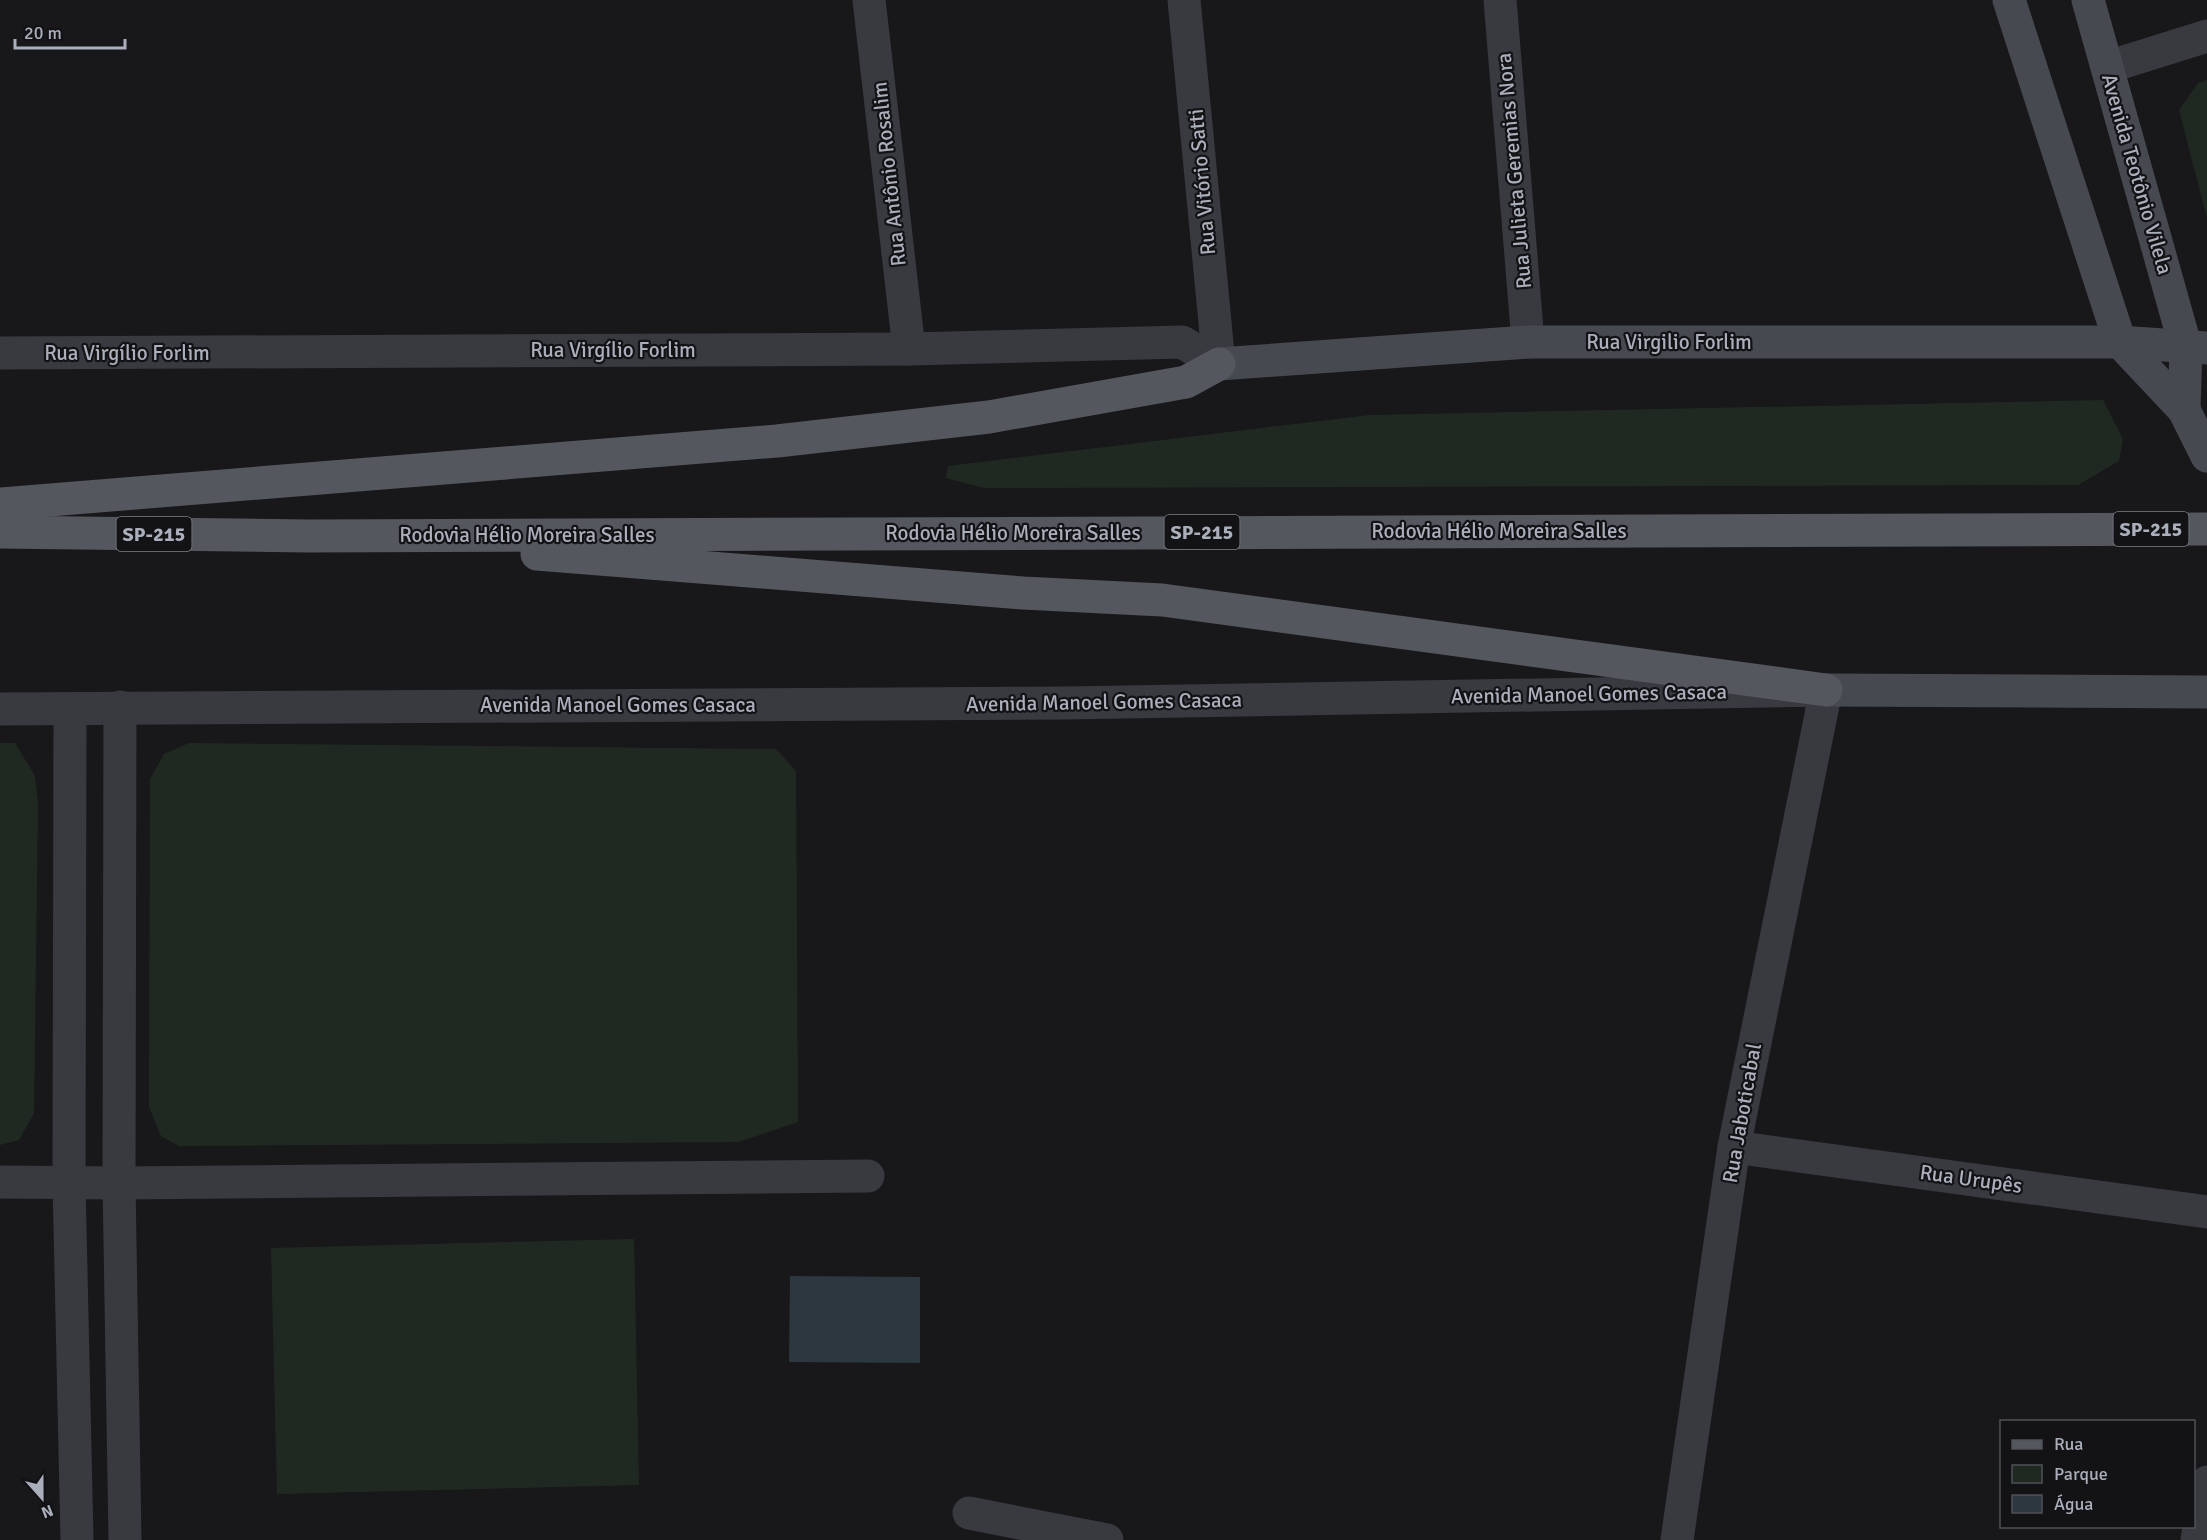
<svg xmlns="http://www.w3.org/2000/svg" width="2207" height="1540" viewBox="0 0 2207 1540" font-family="Signika,sans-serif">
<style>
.green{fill:#202921}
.water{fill:#2d373f}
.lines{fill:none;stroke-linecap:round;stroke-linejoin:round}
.street{stroke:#393a40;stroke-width:33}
.secondary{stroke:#474950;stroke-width:33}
.primary{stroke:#55575f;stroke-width:33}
.labels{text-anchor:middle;stroke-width:4.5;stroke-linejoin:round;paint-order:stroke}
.shield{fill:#131316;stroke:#7d808a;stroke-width:1.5}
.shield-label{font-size:20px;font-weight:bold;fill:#aaafbb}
.street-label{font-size:21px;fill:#aaafbb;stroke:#131316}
</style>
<rect width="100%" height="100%" fill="#18181a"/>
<!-- green -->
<g class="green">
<path d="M2207,80v138l-28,-108 19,-27z"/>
<path d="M2103,400l20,39 -4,22 -41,24 -1094,3 -38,-10 2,-12 422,-51z"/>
<path d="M0,743h15l20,33 3,27 -4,310 -15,27 -19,5z"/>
<path d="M189,743l587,6 20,22 2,351 -59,20 -560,4 -18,-10 -12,-29 1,-328 14,-25z"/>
<path d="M634,1239l5,246 -362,9 -6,-246z"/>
</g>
<!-- water -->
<path class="water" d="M790,1276l130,1v86l-131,-1z"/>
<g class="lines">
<!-- street -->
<g class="street">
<path d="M869,0l40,349"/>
<path d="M1184,0l35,364"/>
<path d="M1500,0l28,342"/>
<path d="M2108,67l99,-31"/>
<path d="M0,353l909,-4 273,-7 37,22"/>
<path d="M120,707l-1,476 6,357"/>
<path d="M0,709l1064,-6 762,-13 -92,457 -57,393"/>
<path d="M70,709l-1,473 8,358"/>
<path d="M1734,1147l473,65"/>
<path d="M0,1182l119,1 749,-7"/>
<path d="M969,1513l138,27"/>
<path d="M2197,1540l10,-58"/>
</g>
<!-- secondary -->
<g class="secondary">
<path d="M2009,0l111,342 64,68 23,46"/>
<path d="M2088,0l98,348 -2,62"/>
<path d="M1219,364l309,-22h592l87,6"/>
<path d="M1826,690l381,2"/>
</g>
<!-- primary -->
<g class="primary">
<path d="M0,504l777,-63 212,-24 197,-35 33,-18"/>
<path d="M0,532l308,4 1899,-7"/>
<path d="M537,554l486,39 139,7 664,90"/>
</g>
</g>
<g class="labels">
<!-- shield labels -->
<g class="shield">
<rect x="2113.5" y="512" width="75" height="34" rx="4.5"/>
<rect x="1164.5" y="515" width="75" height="34" rx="4.5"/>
<rect x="116.5" y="517" width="75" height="34" rx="4.5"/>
</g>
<g class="shield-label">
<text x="2151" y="536">SP-215</text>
<text x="1202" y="539">SP-215</text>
<text x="154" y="541">SP-215</text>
</g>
<!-- street labels -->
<g class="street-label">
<text transform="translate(1514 171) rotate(-95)" y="7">Rua Julieta Geremias Nora</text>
<text transform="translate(889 174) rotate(-96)" y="7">Rua Antônio Rosalim</text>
<text transform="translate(2137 174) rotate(74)" y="7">Avenida Teotônio Vilela</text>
<text transform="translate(1202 182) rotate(-95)" y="7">Rua Vitório Satti</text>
<text x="1669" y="349">Rua Virgilio Forlim</text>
<text x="613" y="357">Rua Virgílio Forlim</text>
<text x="127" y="360">Rua Virgílio Forlim</text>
<text x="1499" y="538">Rodovia Hélio Moreira Salles</text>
<text x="1013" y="540">Rodovia Hélio Moreira Salles</text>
<text x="527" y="542">Rodovia Hélio Moreira Salles</text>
<text transform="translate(1589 694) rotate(-1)" y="7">Avenida Manoel Gomes Casaca</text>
<text transform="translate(1104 702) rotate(-1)" y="7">Avenida Manoel Gomes Casaca</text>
<text x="618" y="712">Avenida Manoel Gomes Casaca</text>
<text transform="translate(1742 1113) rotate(-80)" y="7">Rua Jaboticabal</text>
<text transform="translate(1971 1179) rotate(8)" y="7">Rua Urupês</text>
</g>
</g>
<!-- legend -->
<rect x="2000" y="1420" width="195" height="108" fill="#131316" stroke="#4f5158" stroke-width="1.5"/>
<rect x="2012" y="1440" width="30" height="9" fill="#55575f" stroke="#4f5158" stroke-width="1.5"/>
<text x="2054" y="1450" font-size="18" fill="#aaafbb">Rua</text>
<rect x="2012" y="1465" width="30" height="18" fill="#202921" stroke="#4f5158" stroke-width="1.5"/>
<text x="2054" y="1480" font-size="18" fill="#aaafbb">Parque</text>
<rect x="2012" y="1495" width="30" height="18" fill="#2d373f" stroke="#4f5158" stroke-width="1.5"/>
<text x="2054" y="1510" font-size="18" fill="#aaafbb">Água</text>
<!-- north arrow -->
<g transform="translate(42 1498) rotate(159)" stroke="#131316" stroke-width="4.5" paint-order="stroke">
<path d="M0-4.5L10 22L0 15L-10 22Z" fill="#aaafbb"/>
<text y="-9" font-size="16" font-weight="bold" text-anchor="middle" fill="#aaafbb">N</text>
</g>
<!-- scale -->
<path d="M15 39v9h110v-9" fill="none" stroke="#aaafbb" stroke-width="3"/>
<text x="24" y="39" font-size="18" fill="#aaafbb" stroke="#131316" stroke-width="4.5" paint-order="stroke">20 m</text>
</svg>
